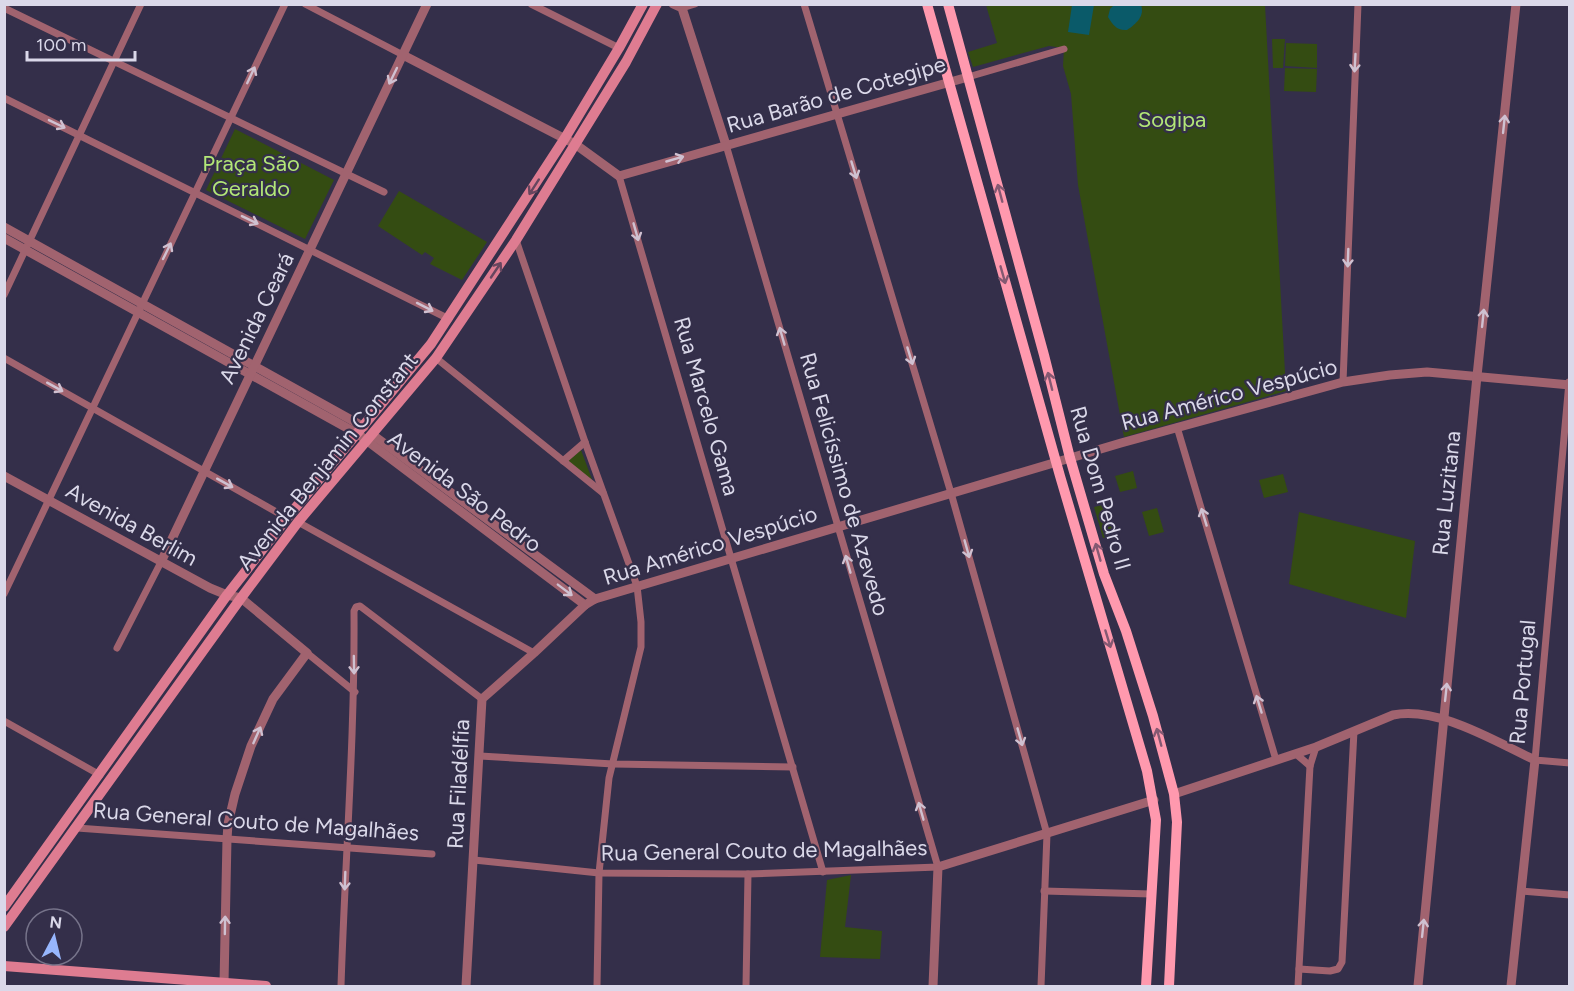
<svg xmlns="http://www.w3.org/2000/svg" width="1574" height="991" viewBox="0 0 1574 991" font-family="Figtree,sans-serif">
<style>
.green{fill:#344c12}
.water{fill:#0a5a69}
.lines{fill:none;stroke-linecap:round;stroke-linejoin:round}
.minor{stroke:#a1636f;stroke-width:7}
.tertiary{stroke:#a1636f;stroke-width:9}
.secondary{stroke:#de7c91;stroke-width:10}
.primary{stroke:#ff99ae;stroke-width:10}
.oneway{stroke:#cfc1d1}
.oneway2{stroke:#67465f}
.oneway3{stroke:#855972}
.labels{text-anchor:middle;stroke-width:4.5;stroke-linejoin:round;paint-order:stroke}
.street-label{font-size:22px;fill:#dad8e9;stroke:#342f4a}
.park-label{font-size:22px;fill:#b3e777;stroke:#342f4a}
</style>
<rect width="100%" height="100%" fill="#342f4a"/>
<!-- green -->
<g class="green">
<path d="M986,5h279l21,386 -162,46 -46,-252 -7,-91 -8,-28 1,-18 -15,-2 -76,21 -5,-15 29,-9z"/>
<path d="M1272,39h13l-2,29h-10z"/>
<path d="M1286,43l31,1v24l-32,-2z"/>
<path d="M1285,68l32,1 -1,23 -32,-1z"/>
<path d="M235,129l99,51 -29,59 -99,-49z"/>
<path d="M399,191l88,51 -25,38 -32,-16 4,-6 -9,-6 -3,3 -44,-29z"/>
<path d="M581,450l12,32 -25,-21z"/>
<path d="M1133,471l4,17 -17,4 -5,-16z"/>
<path d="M1283,474l5,18 -24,6 -5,-18z"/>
<path d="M1107,504l9,31 -13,3 -9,-31z"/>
<path d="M1157,508l7,24 -15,4 -7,-24z"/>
<path d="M1299,512l116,29 -9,77 -117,-34z"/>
<path d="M851,875l-6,52 37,4 -2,28 -60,-2 7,-77z"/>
</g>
<!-- water -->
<g class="water">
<path d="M1072,5h22l-5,30 -21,-3z"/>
<path d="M1114,5h27c4,11 -5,19 -14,25 -10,1 -14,-5 -19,-13l2,-8z"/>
</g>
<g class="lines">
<!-- minor -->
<g class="minor">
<path d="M305,4l98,51"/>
<path d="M531,4l88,44"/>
<path d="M804,4l147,489 96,341 -6,152"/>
<path d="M4,8l380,184"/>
<path d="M682,8l13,-4"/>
<path d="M968,77l96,-28"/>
<path d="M4,98l445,221"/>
<path d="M619,176l204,696"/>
<path d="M516,240l69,202 52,144 4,36v25l-32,131 -10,95 -2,113"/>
<path d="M4,295l137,-291"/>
<path d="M4,358l283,160"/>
<path d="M436,358l167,135"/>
<path d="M1343,382l15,-378"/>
<path d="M1569,382l-34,378 35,3"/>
<path d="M1177,427l99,333"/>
<path d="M563,461l22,-19"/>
<path d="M298,522l236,131"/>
<path d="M4,594c93,-197 188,-393 281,-590"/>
<path d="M117,648l44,-86"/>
<path d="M307,653l48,39"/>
<path d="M4,721l96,54"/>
<path d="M1296,754l14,12"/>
<path d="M480,756l133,8 180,3"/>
<path d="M77,828l355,26"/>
<path d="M474,860l125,13 149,1 190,-7 -212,-722"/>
<path d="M1044,891l107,3"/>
<path d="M1522,891l48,4"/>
<path d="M1299,969l31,2 8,-2 4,-7 12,-231"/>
<path d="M341,986c4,-125 14,-250 13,-375l2,-4 4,-1 122,93"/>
<path d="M746,986l2,-112"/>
<path d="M1298,986l12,-220 6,-19"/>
</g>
<!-- tertiary -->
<g class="tertiary">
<path d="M673,4l9,4 44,137"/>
<path d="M403,55l172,89 44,32 349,-99"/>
<path d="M4,227l360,200"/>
<path d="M4,238l354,196 227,171"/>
<path d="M373,435l222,164"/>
<path d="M4,476l206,112 17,7 14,3 66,55 -34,46 -22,47 -16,48 -7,30 -1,15 -3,144"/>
<path d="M161,562l266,-558"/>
<path d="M1174,794l142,-47 77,-32c45,-9 101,26 142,45l-24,226"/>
<path d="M466,986l16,-287 52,-46 51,-48 10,-6 526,-156 222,-61 47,-7 37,-3 143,13"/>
<path d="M933,986l5,-119 216,-67"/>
<path d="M1418,986l59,-610 39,-372"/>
</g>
<!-- secondary -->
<g class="secondary">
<path d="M4,907l223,-312 60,-77 144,-174 134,-206 54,-90 24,-44"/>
<path d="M4,927l237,-329 57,-76 138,-164 80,-118 110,-178 31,-58"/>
<path d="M4,966l262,20"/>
</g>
<!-- primary -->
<g class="primary">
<path d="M927,4l133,472 87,295 9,49 -10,166"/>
<path d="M948,4l96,351 26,103 34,116 22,57 27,85 21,78 3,28 -8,164"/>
</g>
</g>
<!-- one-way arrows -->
<defs><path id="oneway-shaft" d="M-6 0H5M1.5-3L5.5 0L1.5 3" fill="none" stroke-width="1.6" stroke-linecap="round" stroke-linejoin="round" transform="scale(1.5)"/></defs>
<g class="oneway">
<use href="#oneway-shaft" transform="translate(1355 63) rotate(93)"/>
<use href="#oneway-shaft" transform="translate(251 75) rotate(-65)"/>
<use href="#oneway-shaft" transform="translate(393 76) rotate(116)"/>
<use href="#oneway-shaft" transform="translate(57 124) rotate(26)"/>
<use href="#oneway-shaft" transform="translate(1504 124) rotate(-84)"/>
<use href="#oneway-shaft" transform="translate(675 159) rotate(-16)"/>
<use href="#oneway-shaft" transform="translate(854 170) rotate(73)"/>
<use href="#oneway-shaft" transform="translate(250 220) rotate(26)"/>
<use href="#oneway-shaft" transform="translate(636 232) rotate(74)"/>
<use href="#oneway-shaft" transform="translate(167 251) rotate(-64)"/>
<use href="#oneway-shaft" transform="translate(1348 258) rotate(92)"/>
<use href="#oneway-shaft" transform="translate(425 307) rotate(27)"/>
<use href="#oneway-shaft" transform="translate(1483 318) rotate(-84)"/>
<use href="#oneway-shaft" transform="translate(782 336) rotate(-106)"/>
<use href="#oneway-shaft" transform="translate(910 356) rotate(73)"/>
<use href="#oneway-shaft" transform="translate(55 387) rotate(29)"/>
<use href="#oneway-shaft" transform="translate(225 483) rotate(29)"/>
<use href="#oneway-shaft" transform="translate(1204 517) rotate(-107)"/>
<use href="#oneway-shaft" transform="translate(967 549) rotate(74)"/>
<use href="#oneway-shaft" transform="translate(848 564) rotate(-106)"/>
<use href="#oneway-shaft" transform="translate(565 590) rotate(37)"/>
<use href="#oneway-shaft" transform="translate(354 665) rotate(89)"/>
<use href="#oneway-shaft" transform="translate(1446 692) rotate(-84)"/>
<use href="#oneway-shaft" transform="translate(1259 704) rotate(-107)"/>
<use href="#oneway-shaft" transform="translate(257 735) rotate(-66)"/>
<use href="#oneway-shaft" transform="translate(1020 737) rotate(74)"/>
<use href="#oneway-shaft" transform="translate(921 811) rotate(-106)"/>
<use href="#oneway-shaft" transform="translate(345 881) rotate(92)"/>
<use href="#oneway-shaft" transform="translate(225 925) rotate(-89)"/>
<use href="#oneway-shaft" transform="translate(1423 928) rotate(-84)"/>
</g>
<g class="oneway2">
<use href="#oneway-shaft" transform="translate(534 187) rotate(123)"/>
<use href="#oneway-shaft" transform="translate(496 270) rotate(-56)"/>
</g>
<g class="oneway3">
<use href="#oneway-shaft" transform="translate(1000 193) rotate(-105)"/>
<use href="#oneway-shaft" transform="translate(1003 275) rotate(74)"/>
<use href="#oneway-shaft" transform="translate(1050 381) rotate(-104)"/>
<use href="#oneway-shaft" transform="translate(1098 552) rotate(-106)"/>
<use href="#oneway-shaft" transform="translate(1108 639) rotate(73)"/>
<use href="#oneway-shaft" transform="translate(1159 737) rotate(-105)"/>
</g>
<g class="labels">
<!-- street labels -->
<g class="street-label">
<text transform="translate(836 94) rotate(-16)" y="8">Rua Barão de Cotegipe</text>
<text transform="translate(256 318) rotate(-64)" y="8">Avenida Ceará</text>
<text transform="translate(1229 394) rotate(-15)" y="8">Rua Américo Vespúcio</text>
<text transform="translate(707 406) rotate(74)" y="8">Rua Marcelo Gama</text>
<text transform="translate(327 461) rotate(-51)" y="8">Avenida Benjamin Constant</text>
<text transform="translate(845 484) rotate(74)" y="8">Rua Felicíssimo de Azevedo</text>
<text transform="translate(1101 488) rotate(74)" y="8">Rua Dom Pedro II</text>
<text transform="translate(465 491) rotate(37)" y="8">Avenida São Pedro</text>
<text transform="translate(1446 493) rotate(-84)" y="8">Rua Luzitana</text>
<text transform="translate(132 524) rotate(29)" y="8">Avenida Berlim</text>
<text transform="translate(710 545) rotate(-17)" y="8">Rua Américo Vespúcio</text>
<text transform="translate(1522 682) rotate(-85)" y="8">Rua Portugal</text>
<text transform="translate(458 784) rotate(-87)" y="8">Rua Filadélfia</text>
<text transform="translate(256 821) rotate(4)" y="8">Rua General Couto de Magalhães</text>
<text transform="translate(764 850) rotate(-1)" y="8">Rua General Couto de Magalhães</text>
</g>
<!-- park labels -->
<g class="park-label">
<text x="1172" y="127">Sogipa</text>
<text x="251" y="171">Praça São<tspan x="251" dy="25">Geraldo</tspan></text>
</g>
</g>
<!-- border -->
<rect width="1574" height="991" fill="none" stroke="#dad8e9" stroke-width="12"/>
<!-- north arrow -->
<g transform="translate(54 937) rotate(7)"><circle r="28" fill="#342f4a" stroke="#76738a" stroke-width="1.5"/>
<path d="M0-4.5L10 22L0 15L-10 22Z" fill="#97b6fd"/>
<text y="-9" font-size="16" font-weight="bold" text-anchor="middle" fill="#dad8e9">N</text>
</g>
<!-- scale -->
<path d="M27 51v9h108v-9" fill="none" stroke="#dad8e9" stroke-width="3"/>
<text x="36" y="51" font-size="18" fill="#dad8e9" stroke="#342f4a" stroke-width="4.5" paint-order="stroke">100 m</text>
</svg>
